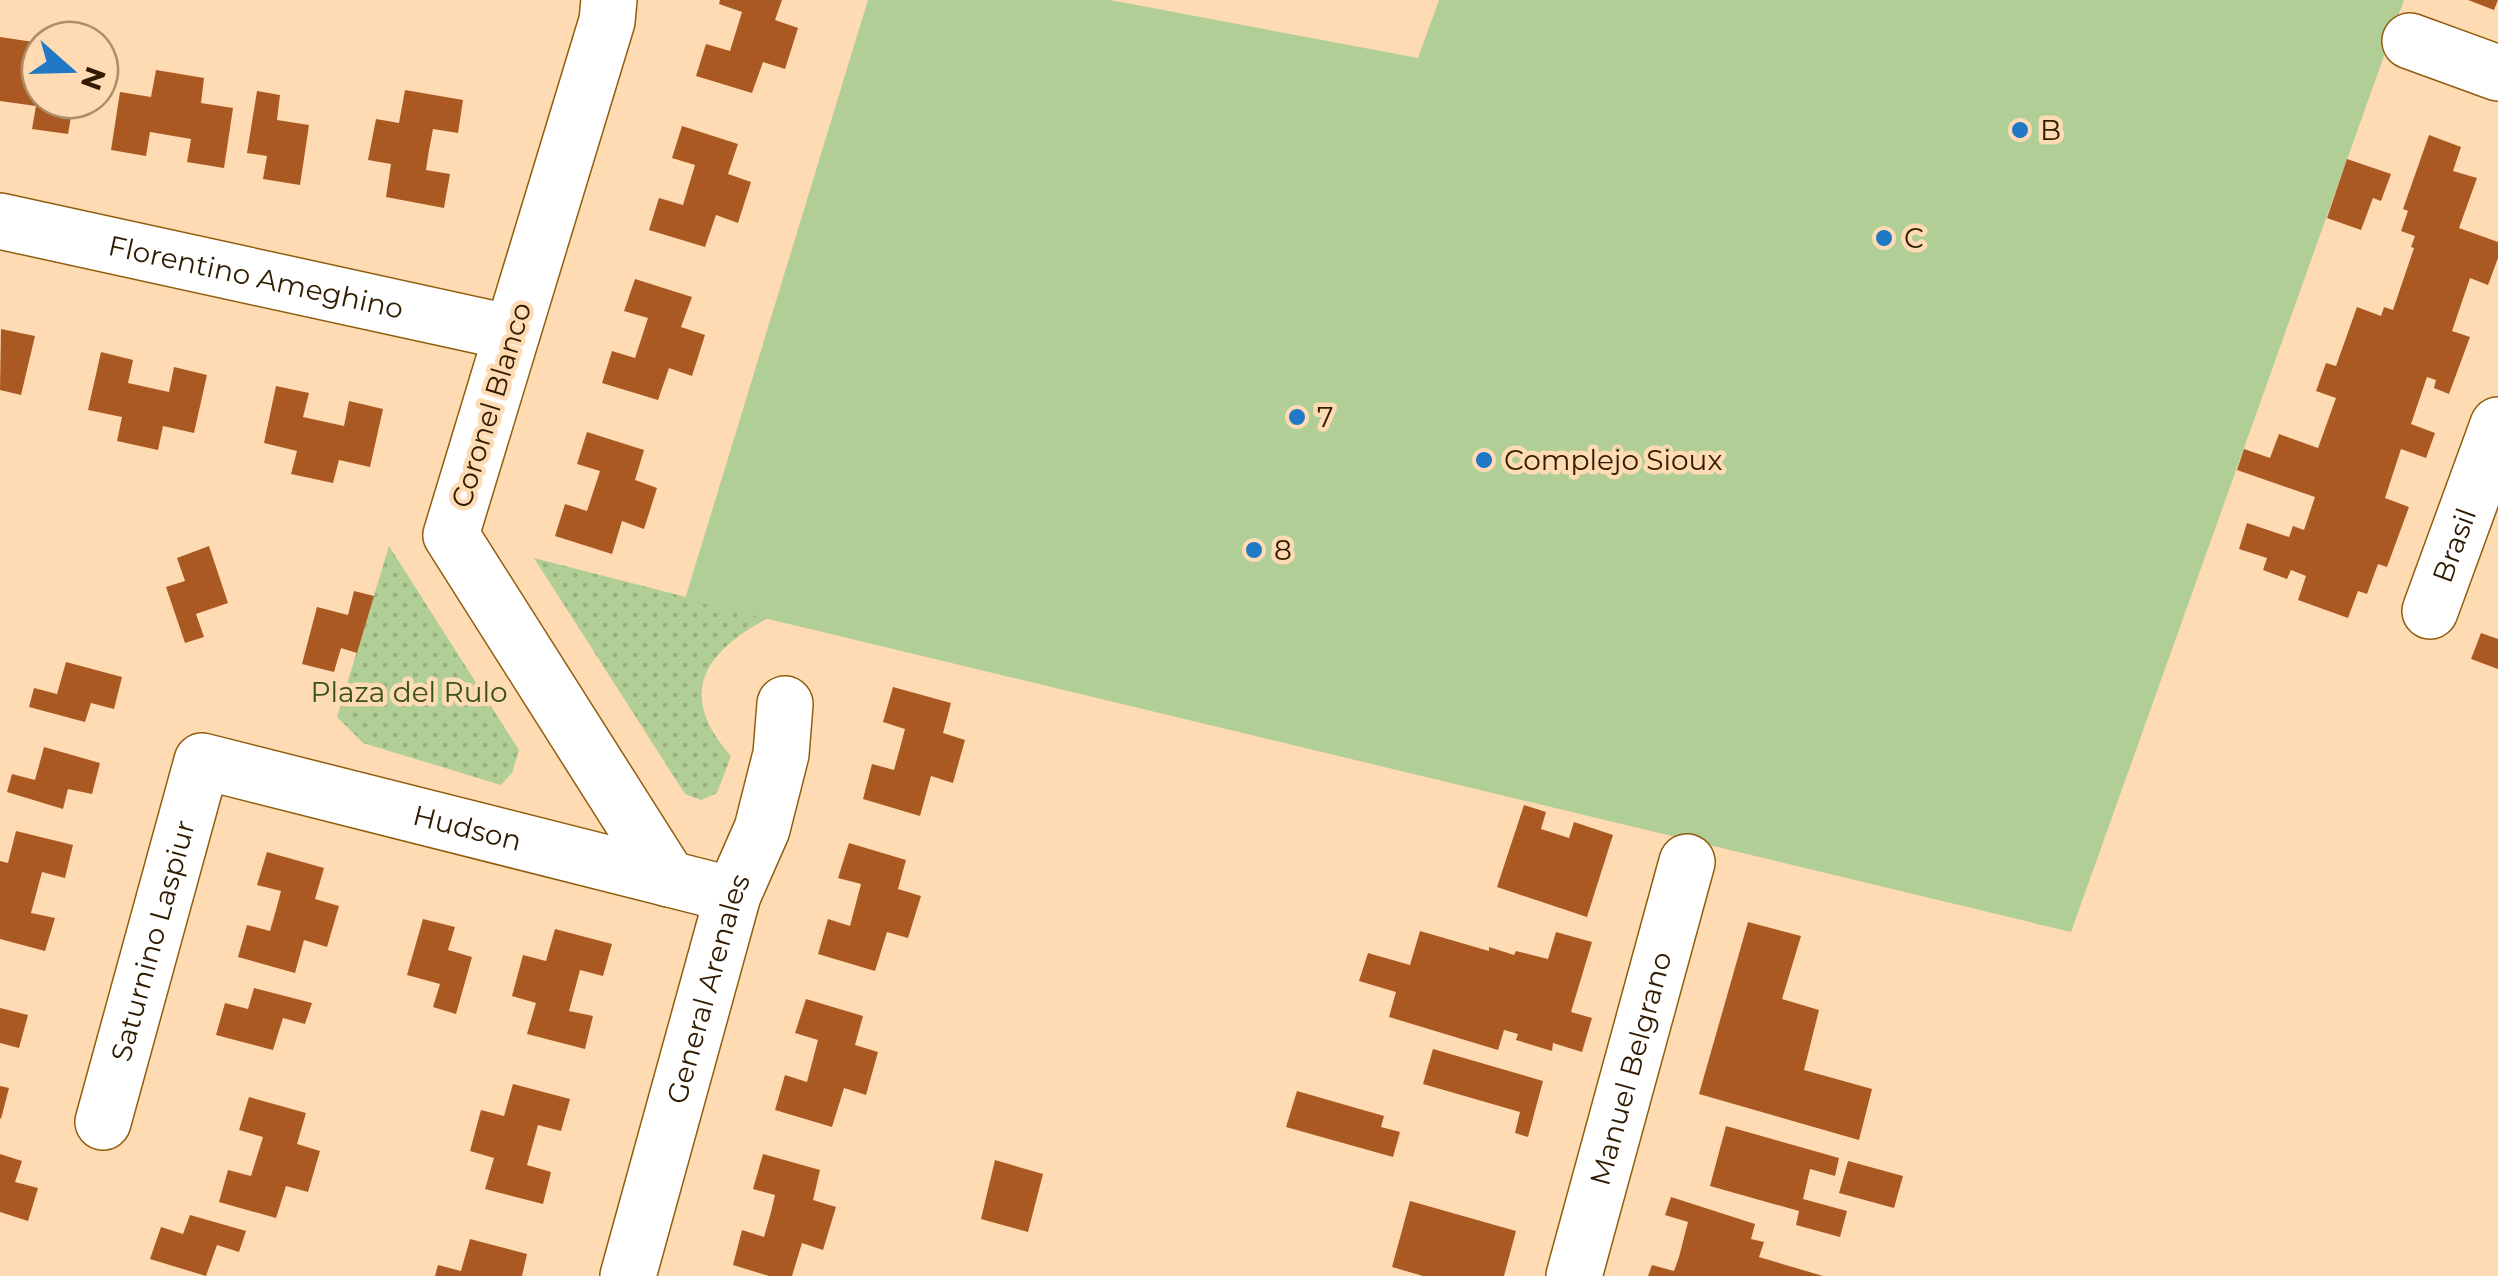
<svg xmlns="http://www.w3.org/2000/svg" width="2498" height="1276" viewBox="0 0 2498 1276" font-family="Montserrat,sans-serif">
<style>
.green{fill:url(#green-dots)}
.pitch{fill:#b0ce95}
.building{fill:#ab5922}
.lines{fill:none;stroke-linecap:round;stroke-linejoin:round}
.minor-casing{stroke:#915d0d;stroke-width:58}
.minor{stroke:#fff;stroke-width:55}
.poi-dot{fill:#2178c5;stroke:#fedbb3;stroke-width:4}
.labels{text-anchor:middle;stroke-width:9;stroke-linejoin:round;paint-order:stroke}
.poi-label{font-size:28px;fill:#301b00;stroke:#fedbb3;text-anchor:start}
.street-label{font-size:28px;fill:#301b00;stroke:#fedbb3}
.park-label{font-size:28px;fill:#375214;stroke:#fedbb3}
</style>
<defs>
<pattern id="green-dots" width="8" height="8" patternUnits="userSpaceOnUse" patternTransform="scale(2.5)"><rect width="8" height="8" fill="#b0ce95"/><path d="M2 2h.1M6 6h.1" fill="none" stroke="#98b07f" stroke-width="1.8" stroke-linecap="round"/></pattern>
</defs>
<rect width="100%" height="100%" fill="#fedbb3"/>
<!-- green -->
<g class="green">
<path d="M389,546l130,204 -7,23 -11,12 -138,-42 -26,-26z"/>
<path d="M534,558l234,60c-64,34 -92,76 -37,138l-14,37 -16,7 -16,-6z"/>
</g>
<!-- pitch -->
<path class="pitch" d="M868,0h242l308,58 21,-58h965l-333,932 -1386,-333z"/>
<!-- building -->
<g class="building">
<path d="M720,0h62l-7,20 23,8 -13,41 -22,-7 -11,31 -56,-17 10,-32 24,7 12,-39 -23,-8z"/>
<path d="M2468,0h30l-4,10z"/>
<path d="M0,37l40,6v57h34l-6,34 -36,-5 4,-23 -36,-5z"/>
<path d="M156,70l48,8 -3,25 32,5 -9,60 -37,-6 4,-23 -41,-7 -4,24 -35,-6 9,-58 31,5z"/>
<path d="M405,90l58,10 -5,33 -25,-4 -4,21 -3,20 24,4 -6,34 -58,-11 5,-33 -23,-4 8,-41 23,4z"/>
<path d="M257,91l23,4 -3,25 32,5 -9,60 -37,-6 4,-23 -20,-3z"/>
<path d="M682,126l56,18 -10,30 23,8 -13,41 -22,-8 -11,32 -56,-17 10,-32 24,7 12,-40 -23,-7z"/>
<path d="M2429,135l32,12 -8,24 24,7 -18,50 39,14v16l-10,27 -18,-7 -18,53 18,6 -21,57 -15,-6 2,-8 -9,-3 -16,47 24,9 -9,25 -25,-9 -16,49 24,9 -22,60 -9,-3 -11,30 -9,-3 -10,27 -50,-18 8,-24 -15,-6 -4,9 -24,-9 4,-12 -28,-9 8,-26 42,14 4,-11 11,4 11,-33 -78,-27 7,-21 26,9 9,-24 39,14 18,-50 -20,-7 10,-28 10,3 21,-59 24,9 3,-9 9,3 21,-62 -3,-1 4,-11 -14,-5 7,-20 -5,-2z"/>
<path d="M2347,159l44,15 -10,27 -8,-3 -12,32 -34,-12z"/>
<path d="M635,279l57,18 -11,30 24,8 -13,41 -23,-8 -11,32 -56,-17 10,-32 23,7 13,-40 -24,-7z"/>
<path d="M1,329l34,7 -14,59 -21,-5z"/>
<path d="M101,352l32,8 -5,23 41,9 5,-25 33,8 -13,58 -31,-7 -5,24 -41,-9 5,-24 -34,-7z"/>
<path d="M276,386l33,7 -6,24 41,9 5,-25 34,8 -13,58 -31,-7 -6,23 -42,-9 6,-23 -33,-8z"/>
<path d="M587,432l57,18 -9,30 22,8 -13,41 -22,-8 -10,33 -57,-18 10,-32 22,7 13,-40 -23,-7z"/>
<path d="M209,546l19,57 -32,11 8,23 -19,6 -19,-56 19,-6 -8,-23z"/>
<path d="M354,591l20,5 -17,57 -16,-5 -7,24 -32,-8 15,-57 31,8z"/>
<path d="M2481,633l17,6v30l-27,-10z"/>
<path d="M66,662l56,15 -8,32 -23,-6 -6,19 -56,-15 5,-19 23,6z"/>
<path d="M893,687l58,16 -8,30 22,7 -12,43 -22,-7 -11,40 -57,-17 9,-35 22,6 6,-22 5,-19 -22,-7z"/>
<path d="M44,747l56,16 -8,31 -24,-5 -5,20 -56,-17 5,-18 23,6z"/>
<path d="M1524,805l22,7 -5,17 28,9 5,-16 39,13 -26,82 -90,-30z"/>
<path d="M16,831l57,14 -8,33 -23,-6 -11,41 24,5 -10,33 -45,-12v-78l8,2z"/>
<path d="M849,843l57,17 -8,29 23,7 -13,42 -21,-6 -12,39 -57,-17 10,-35 22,7 11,-42 -23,-6z"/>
<path d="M267,852l57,16 -9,31 24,7 -12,41 -23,-7 -9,33 -57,-16 9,-32 23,6 6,-21 5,-19 -24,-6z"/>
<path d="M423,919l32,8 -7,23 24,7 -16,57 -23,-7 7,-23 -33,-9z"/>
<path d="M1748,922l53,14 -19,63 37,11 -15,60 68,19 -13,51 -160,-46z"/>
<path d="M555,929l57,15 -9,32 -23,-6 -11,41 24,5 -8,33 -58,-15 9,-31 -24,-7 11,-41 23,6z"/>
<path d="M1420,931l69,20v-4l25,8 2,-4 32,8 8,-27 36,10 -21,70 21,6 -10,34 -29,-9 -1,8 -36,-11 2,-6 -14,-4 -6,20 -109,-33 7,-25 -37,-11 9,-28 42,12z"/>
<path d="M254,988l58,15 -7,21 -22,-6 -10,32 -57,-15 9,-32 23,6z"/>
<path d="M806,999l57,17 -8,29 23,7 -12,43 -22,-7 -12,39 -57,-17 10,-35 22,7 11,-42 -23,-7z"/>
<path d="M0,1008l28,7 -9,33 -19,-5z"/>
<path d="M1433,1049l110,32 -15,56 -13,-4 5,-21 -97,-28z"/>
<path d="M513,1084l57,15 -9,32 -23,-6 -11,40 24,7 -8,32 -58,-15 9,-31 -24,-7 11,-41 23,6z"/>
<path d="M0,1086l9,2 -8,31 -1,-1z"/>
<path d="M1297,1091l87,25 -3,11 19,5 -7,25 -107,-30z"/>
<path d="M249,1097l57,16 -9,31 23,7 -12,41 -22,-6 -10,32 -57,-16 9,-32 23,6 12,-39 -24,-7z"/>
<path d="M1726,1126l113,32 -4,18 -25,-7 -7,30 44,12 -7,26 -44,-12 3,-14 -89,-25z"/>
<path d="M0,1154l22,7 -7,21 23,6 -10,33 -28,-9z"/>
<path d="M763,1154l57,16 -7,30 23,7 -13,43 -21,-7 -10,33h-23l-36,-11 9,-35 22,7 7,-25 4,-17 -22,-6z"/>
<path d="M995,1160l48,14 -15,58 -47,-13z"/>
<path d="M1848,1161l55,15 -9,32 -55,-15z"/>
<path d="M1671,1197l84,27 -4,15 13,3 -5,15 64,19h-175l4,-11 22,6 5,-14 9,-35 -23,-7z"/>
<path d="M1410,1201l106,30 -12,45h-81l-31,-9z"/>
<path d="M190,1215l56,16 -7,21 -22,-7 -11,31 -56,-17 11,-32 22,7z"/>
<path d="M470,1239l57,15 -5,22h-87l3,-11 23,6z"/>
</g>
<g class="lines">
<defs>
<g id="minor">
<path d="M609,0l-2,21 -156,514 218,344"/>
<path d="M2410,41l88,32"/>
<path id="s1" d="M0,221l512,112"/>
<path id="s2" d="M2430,611l68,-186"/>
<path id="s3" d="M103,1122l99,-361 531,134"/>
<path id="s4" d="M628,1276l105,-381 29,-66 19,-75 4,-50"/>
<path id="s5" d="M1574,1276l113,-414"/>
</g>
</defs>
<!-- minor casing -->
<use href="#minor" class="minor-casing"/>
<!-- minor -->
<use href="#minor" class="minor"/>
</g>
<!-- markers -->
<g class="poi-dot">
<circle cx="2020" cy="130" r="10"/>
<circle cx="1884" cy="238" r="10"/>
<circle cx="1297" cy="417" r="10"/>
<circle cx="1484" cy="460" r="10"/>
<circle cx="1254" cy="550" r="10"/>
</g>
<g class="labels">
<!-- poi labels -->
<g class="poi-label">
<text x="2040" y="140">B</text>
<text x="1904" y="248">C</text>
<text x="1317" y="427">7</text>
<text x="1504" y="470">Complejo Sioux</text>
<text x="1274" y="560">8</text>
</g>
<!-- street labels -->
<g class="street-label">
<text dy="10" stroke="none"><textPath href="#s1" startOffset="262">Florentino Ameghino</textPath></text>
<text transform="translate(491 405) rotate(-73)" y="10">Coronel Blanco</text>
<text dy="10" stroke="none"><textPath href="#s2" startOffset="70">Brasil</textPath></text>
<text dy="10" stroke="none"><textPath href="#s3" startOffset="648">Hudson</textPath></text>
<text dy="10" stroke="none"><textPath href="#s3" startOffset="188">Saturnino Laspiur</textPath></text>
<text dy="10" stroke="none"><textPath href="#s4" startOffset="298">General Arenales</textPath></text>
<text dy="10" stroke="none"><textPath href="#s5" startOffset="215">Manuel Belgrano</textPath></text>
</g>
<!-- park labels -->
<g class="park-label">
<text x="409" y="702">Plaza del Rulo</text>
</g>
</g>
<!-- north arrow -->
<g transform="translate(70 70) rotate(110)"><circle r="48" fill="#fedbb3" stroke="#ac8e6b" stroke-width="2.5"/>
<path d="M0-8L18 38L0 25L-18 38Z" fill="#2178c5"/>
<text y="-15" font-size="28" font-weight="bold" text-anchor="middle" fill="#301b00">N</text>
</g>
</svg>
